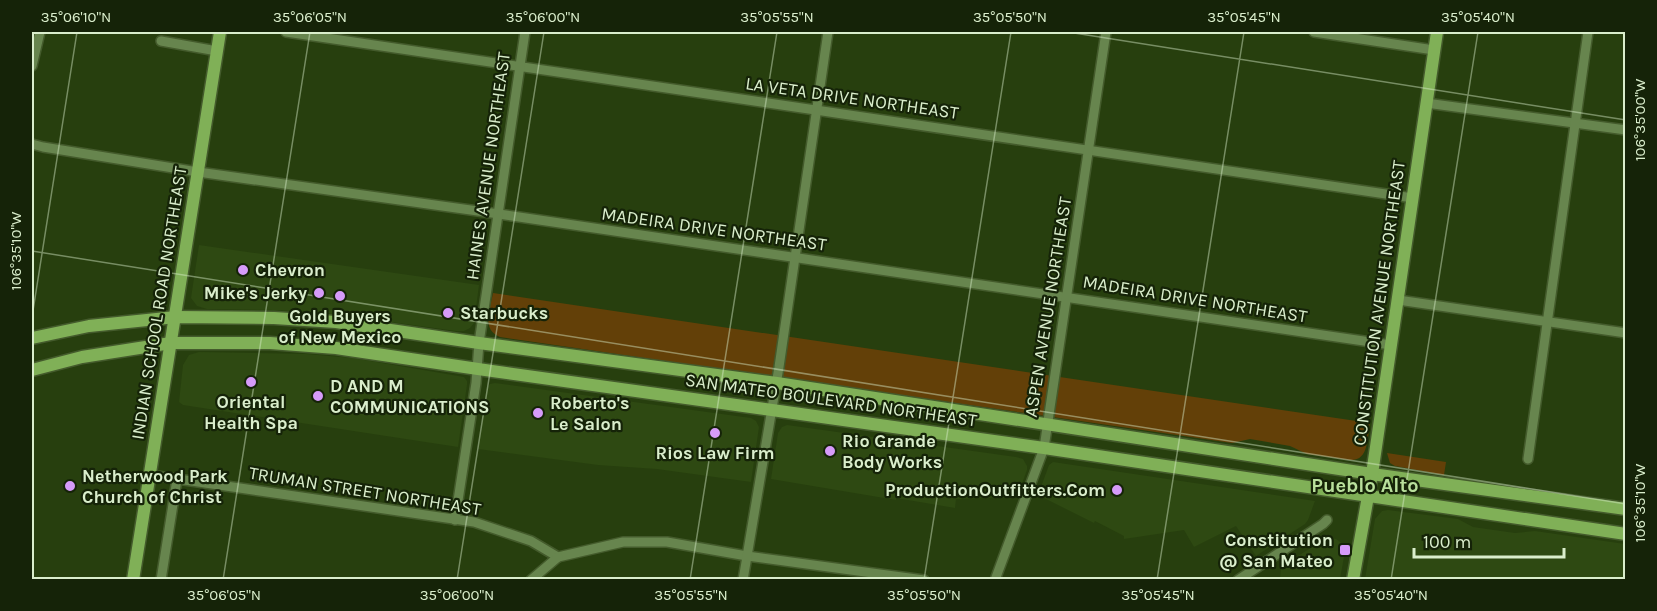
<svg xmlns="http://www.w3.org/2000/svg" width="1657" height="611" viewBox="0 0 1657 611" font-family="Karla,sans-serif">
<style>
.built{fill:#2e4912}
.green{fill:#634008}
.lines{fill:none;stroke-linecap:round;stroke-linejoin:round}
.street-casing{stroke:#445b2c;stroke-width:12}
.secondary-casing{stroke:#445b2c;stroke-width:15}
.street{stroke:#67854e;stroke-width:9}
.secondary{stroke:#80b057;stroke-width:12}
.ticks{fill:none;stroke:#daeecc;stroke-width:1.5;stroke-opacity:0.45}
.poi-dot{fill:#d69bf9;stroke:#152308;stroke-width:2}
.labels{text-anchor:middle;stroke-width:4.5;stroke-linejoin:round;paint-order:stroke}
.street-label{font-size:18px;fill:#daeecc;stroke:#152308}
.poi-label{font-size:18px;font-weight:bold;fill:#daeecc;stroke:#152308;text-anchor:start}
.neighbourhood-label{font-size:20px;font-weight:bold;fill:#b9e09c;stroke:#152308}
.neatline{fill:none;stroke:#daeecc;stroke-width:2}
.ticks-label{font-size:15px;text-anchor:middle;fill:#daeecc}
</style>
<rect width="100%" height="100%" fill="#273f0e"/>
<!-- built -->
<g class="built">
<path d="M199,245l280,40 -5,38 -4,5 -6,3h-8l-131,-18 -50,-3 -68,-1 -10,-3 -6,-8z"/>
<path d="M199,352l107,2 47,4 111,19 3,4v4l-9,62 -275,-42 -4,-3 4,-37 6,-10z"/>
<path d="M495,383l256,35 5,3 3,6 -8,55 -94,-13 -59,-4 -120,-16 9,-61 3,-4z"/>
<path d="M787,425l229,32 7,2 4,7v4l-10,27 -61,2 -1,9 -59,-10v2l-125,-21 7,-46 4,-6z"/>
<path d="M1053,462l262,39 -7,19 -3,4 -49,32 -20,-30 -42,21 -10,-17 -60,9v-3l-29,-15 -1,2 -56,-28 11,-30z"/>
<path d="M1388,510l70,9 15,8 42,6 20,-2 90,13v35h-260l10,-60 7,-8z"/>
<path d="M1331,538l5,1 7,5 1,3 -1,8 1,2 -4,22h-60l1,-12 42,-27z"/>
</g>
<!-- green -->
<g class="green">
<path d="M493,293l877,130c-3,15 -1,39 -21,37l-42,-6 -17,-8 -40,-7 -18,4 -732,-106c-19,-8 -10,-27 -7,-44z"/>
<path d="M1387,453l59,9 -2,13 -49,-9 -5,-3z"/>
</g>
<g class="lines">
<defs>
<g id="street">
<path d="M286,32l1127,166"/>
<path d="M1314,32l120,18"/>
<path d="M161,41l56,10"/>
<path d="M32,66l8,-34"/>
<path d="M1426,103l200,27"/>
<path d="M32,144l11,3 155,25 287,40 906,133"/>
<path d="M1398,300l228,33"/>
<path d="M1528,459l60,-427"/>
<path d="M150,475l324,47 57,19 27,16 65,-15h44l80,14 177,24"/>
<path d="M455,520l21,-137 3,-40 46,-311"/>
<path d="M161,580l16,-101"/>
<path d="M531,580l27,-23"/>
<path d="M743,580l36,-213 49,-335"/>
<path d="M995,580l49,-132 62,-416"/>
<path d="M1238,580l85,-56 4,-4"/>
</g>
<g id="secondary">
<path d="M32,338l57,-12 87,-9 98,1 62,4 143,21 298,40 595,91 254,35"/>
<path d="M32,370l50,-13 89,-14h99l66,5 142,21 566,79 582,86"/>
<path d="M133,580l87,-548"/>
<path d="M1353,580l19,-106 65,-442"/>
</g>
</defs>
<!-- street casing -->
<use href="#street" class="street-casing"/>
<!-- secondary casing -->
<use href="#secondary" class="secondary-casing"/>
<!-- street -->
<use href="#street" class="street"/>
<!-- secondary -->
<use href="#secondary" class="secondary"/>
</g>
<!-- ticks -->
<path class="ticks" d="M1068,32l558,88M32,251l1594,253M32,317l45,-285M223,580l87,-548M457,580l87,-548M690,580l87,-548M924,580l87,-548M1157,580l87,-548M1391,580l87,-548M1624,580l2,-7"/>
<!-- markers -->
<g class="poi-dot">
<circle cx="243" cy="270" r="6"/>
<circle cx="319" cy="293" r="6"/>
<circle cx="340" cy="296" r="6"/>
<circle cx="448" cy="313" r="6"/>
<circle cx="251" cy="382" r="6"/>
<circle cx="318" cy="396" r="6"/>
<circle cx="538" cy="413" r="6"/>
<circle cx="715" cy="433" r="6"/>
<circle cx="830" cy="451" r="6"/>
<circle cx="70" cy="486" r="6"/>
<circle cx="1117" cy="490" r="6"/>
<rect x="1339" y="544" width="12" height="12" rx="3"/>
</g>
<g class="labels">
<!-- street labels -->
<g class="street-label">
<text transform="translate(852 98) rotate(8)" y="6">LA VETA DRIVE NORTHEAST</text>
<text transform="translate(488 166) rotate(-82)" y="6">HAINES AVENUE NORTHEAST</text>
<text transform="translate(714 229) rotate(8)" y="6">MADEIRA DRIVE NORTHEAST</text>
<text transform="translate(1195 299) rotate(9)" y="6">MADEIRA DRIVE NORTHEAST</text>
<text transform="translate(159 303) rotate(-81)" y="6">INDIAN SCHOOL ROAD NORTHEAST</text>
<text transform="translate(1379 303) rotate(-82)" y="6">CONSTITUTION AVENUE NORTHEAST</text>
<text transform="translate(1048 307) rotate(-81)" y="6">ASPEN AVENUE NORTHEAST</text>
<text transform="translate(831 400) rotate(8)" y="6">SAN MATEO BOULEVARD NORTHEAST</text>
<text transform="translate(365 491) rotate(9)" y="6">TRUMAN STREET NORTHEAST</text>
</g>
<!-- poi labels -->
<g class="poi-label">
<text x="255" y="276">Chevron</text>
<text x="307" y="299" text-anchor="end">Mike's Jerky</text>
<text x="460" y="319">Starbucks</text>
<text x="340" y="322" text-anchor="middle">Gold Buyers<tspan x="340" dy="21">of New Mexico</tspan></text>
<text x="330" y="392">D AND M<tspan x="330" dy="21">COMMUNICATIONS</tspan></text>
<text x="251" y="408" text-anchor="middle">Oriental<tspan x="251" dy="21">Health Spa</tspan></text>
<text x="550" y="409">Roberto's<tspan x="550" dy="21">Le Salon</tspan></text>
<text x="842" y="447">Rio Grande<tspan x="842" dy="21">Body Works</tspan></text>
<text x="715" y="459" text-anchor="middle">Rios Law Firm</text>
<text x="82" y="482">Netherwood Park<tspan x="82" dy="21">Church of Christ</tspan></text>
<text x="1105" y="496" text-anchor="end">ProductionOutfitters.Com</text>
<text x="1333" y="546" text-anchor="end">Constitution<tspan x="1333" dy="21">@ San Mateo</tspan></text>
</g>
<!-- neighbourhood labels -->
<g class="neighbourhood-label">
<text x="1365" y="492">Pueblo Alto</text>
</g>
</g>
<!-- border -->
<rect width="1657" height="611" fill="none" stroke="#152308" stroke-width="66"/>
<!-- scale -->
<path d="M1414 548v9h150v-9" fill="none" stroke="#daeecc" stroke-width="3"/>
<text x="1423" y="548" font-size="18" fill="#daeecc" stroke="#152308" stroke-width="4.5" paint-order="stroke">100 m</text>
<rect x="33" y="33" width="1591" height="545" class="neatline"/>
<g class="ticks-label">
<text x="76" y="22">35°06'10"N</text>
<text x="310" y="22">35°06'05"N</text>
<text x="543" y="22">35°06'00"N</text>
<text x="777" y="22">35°05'55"N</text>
<text x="1010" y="22">35°05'50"N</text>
<text x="1244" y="22">35°05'45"N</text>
<text x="1478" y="22">35°05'40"N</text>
<text transform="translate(1640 120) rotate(-90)" y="5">106°35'00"W</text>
<text transform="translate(16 251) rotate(-90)" y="5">106°35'10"W</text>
<text transform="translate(1640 503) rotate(-90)" y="5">106°35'10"W</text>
<text x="224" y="600">35°06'05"N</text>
<text x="457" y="600">35°06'00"N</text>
<text x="691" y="600">35°05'55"N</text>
<text x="924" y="600">35°05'50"N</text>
<text x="1158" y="600">35°05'45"N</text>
<text x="1391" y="600">35°05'40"N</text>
</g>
</svg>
